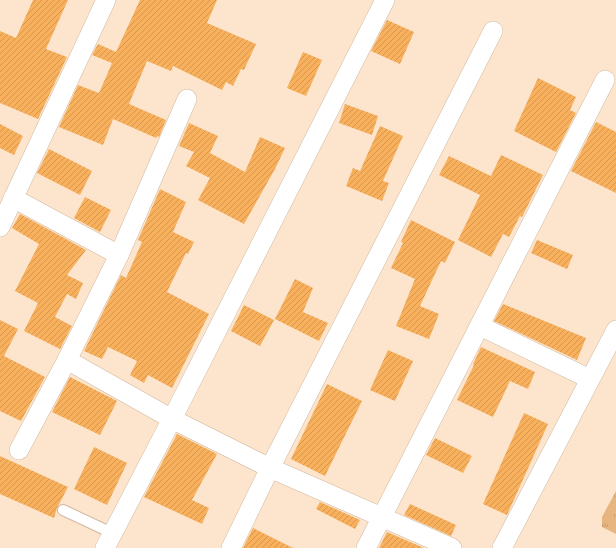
<svg xmlns="http://www.w3.org/2000/svg" width="616" height="548" viewBox="0 0 616 548" font-family="Lato,sans-serif">
<style>
.park{fill:url(#park-tufts)}
.building{fill:url(#building-hatch)}
.lines{fill:none;stroke-linecap:round;stroke-linejoin:round}
.lane-casing{stroke:#d0b9a2;stroke-width:12}
.street-casing{stroke:#d0b9a2;stroke-width:20}
.lane{stroke:#fff;stroke-width:10}
.street{stroke:#fff;stroke-width:19}
</style>
<defs>
<pattern id="park-tufts" width="24" height="20" patternUnits="userSpaceOnUse"><rect width="24" height="20" fill="#e6b580"/><path d="M3 7l-1-3M5 7V3M7 7l1-3M15 17l-1-3M17 17v-4M19 17l1-3" fill="none" stroke="#c59b6e"/></pattern>
<pattern id="building-hatch" width="6" height="6" patternUnits="userSpaceOnUse"><rect width="6" height="6" fill="#f8b05d"/><path d="M-1 1l2-2M0 6l6-6M5 7l2-2" fill="none" stroke="#d49750"/></pattern>
</defs>
<rect width="100%" height="100%" fill="#fde5cd"/>
<!-- park -->
<path class="park" d="M616,491v43l-14,-7v-10z"/>
<!-- building -->
<g class="building">
<path d="M33,0h35l-22,49 21,8 -29,62 -38,-16v-72l16,7z"/>
<path d="M140,0h77l-10,23 49,21 -12,26 -3,-1 -8,17 -7,-4 -4,8 -49,-24 -2,5 -24,-10 -18,43 37,16 -7,17 -2,-1 -1,2 -43,-19 -10,26 -44,-18 19,-42 21,8 13,-30 -20,-8 6,-11 18,8z"/>
<path d="M387,20l27,12 -14,32 -29,-13z"/>
<path d="M303,52l19,8 -16,36 -19,-8z"/>
<path d="M538,78l38,19 -6,13 6,3 -20,39 -42,-21z"/>
<path d="M345,104l33,12 -6,19 -33,-12z"/>
<path d="M596,122l20,10v61l-45,-22z"/>
<path d="M189,123l29,13 -8,17 35,19 15,-35 25,11 -10,21 -31,55 -46,-24 12,-22 -24,-12 8,-14 -15,-6z"/>
<path d="M0,124l23,12 -9,19 -14,-7z"/>
<path d="M380,126l23,10 -20,45 6,2 -7,18 -36,-15 7,-18 7,3z"/>
<path d="M49,149l43,22 -12,24 -43,-22z"/>
<path d="M501,155l42,20 -21,42 -2,-1 -11,21 -6,-3 -12,23 -33,-17 22,-45 -41,-20 10,-19 42,20z"/>
<path d="M160,189l26,13 -13,30 21,10 -6,12 -2,-1 -19,39 42,22 -37,74 -24,-13 -4,8 -14,-8 7,-14 -29,-14 -6,12 -18,-8 37,-76 5,3 16,-36 -4,-2z"/>
<path d="M85,197l26,13 -11,22 -26,-14z"/>
<path d="M20,214l66,36 -19,25 16,8 -7,16 -9,-5 -12,23 17,9 -12,23 -36,-18 14,-28 -23,-12 24,-47 -27,-16z"/>
<path d="M411,220l44,22 -10,21 -4,-2 -21,45 19,8 -10,25 -33,-13 19,-47 -24,-11 12,-25 -2,-1z"/>
<path d="M537,240l36,15 -6,14 -36,-16z"/>
<path d="M295,279l18,9 -10,24 25,11 -9,18 -44,-22z"/>
<path d="M503,304l83,34 -9,22 -83,-39z"/>
<path d="M244,305l30,15 -14,26 -29,-15z"/>
<path d="M0,320l18,9 -14,27 41,21 -24,44 -21,-10z"/>
<path d="M481,347l54,25 -7,17 -18,-8 -17,36 -36,-17 17,-35 -1,-1z"/>
<path d="M388,350l25,11 -18,40 -25,-11z"/>
<path d="M70,377l47,24 -17,34 -48,-23z"/>
<path d="M327,384l35,17 -37,75 -34,-17z"/>
<path d="M524,413l24,11 -41,91 -24,-11z"/>
<path d="M177,434l40,20 -25,46 17,8 -7,16 -58,-27z"/>
<path d="M435,438l37,18 -9,17 -37,-18z"/>
<path d="M94,447l33,16 -20,42 -33,-16z"/>
<path d="M0,456l68,31 -11,21 -3,10 -54,-24z"/>
<path d="M320,502l40,18 -5,9 -39,-20z"/>
<path d="M410,504l46,21 -5,11 -47,-21z"/>
<path d="M253,528l40,20h-50z"/>
<path d="M387,532l37,16h-45z"/>
</g>
<g class="lines">
<defs>
<path id="lane" d="M63,510l49,23"/>
<g id="street">
<path d="M13,198l106,57 -52,105 -48,90"/>
<path d="M0,227l106,-227"/>
<path d="M119,255l68,-156"/>
<path d="M480,326l110,53"/>
<path d="M67,360l105,59 98,49 182,80"/>
<path d="M105,548l67,-129 213,-419"/>
<path d="M231,548l39,-80 223,-437"/>
<path d="M366,548l239,-468"/>
<path d="M502,548l114,-218"/>
</g>
</defs>
<!-- lane casing -->
<use href="#lane" class="lane-casing"/>
<!-- street casing -->
<use href="#street" class="street-casing"/>
<!-- lane -->
<use href="#lane" class="lane"/>
<!-- street -->
<use href="#street" class="street"/>
</g>
</svg>
